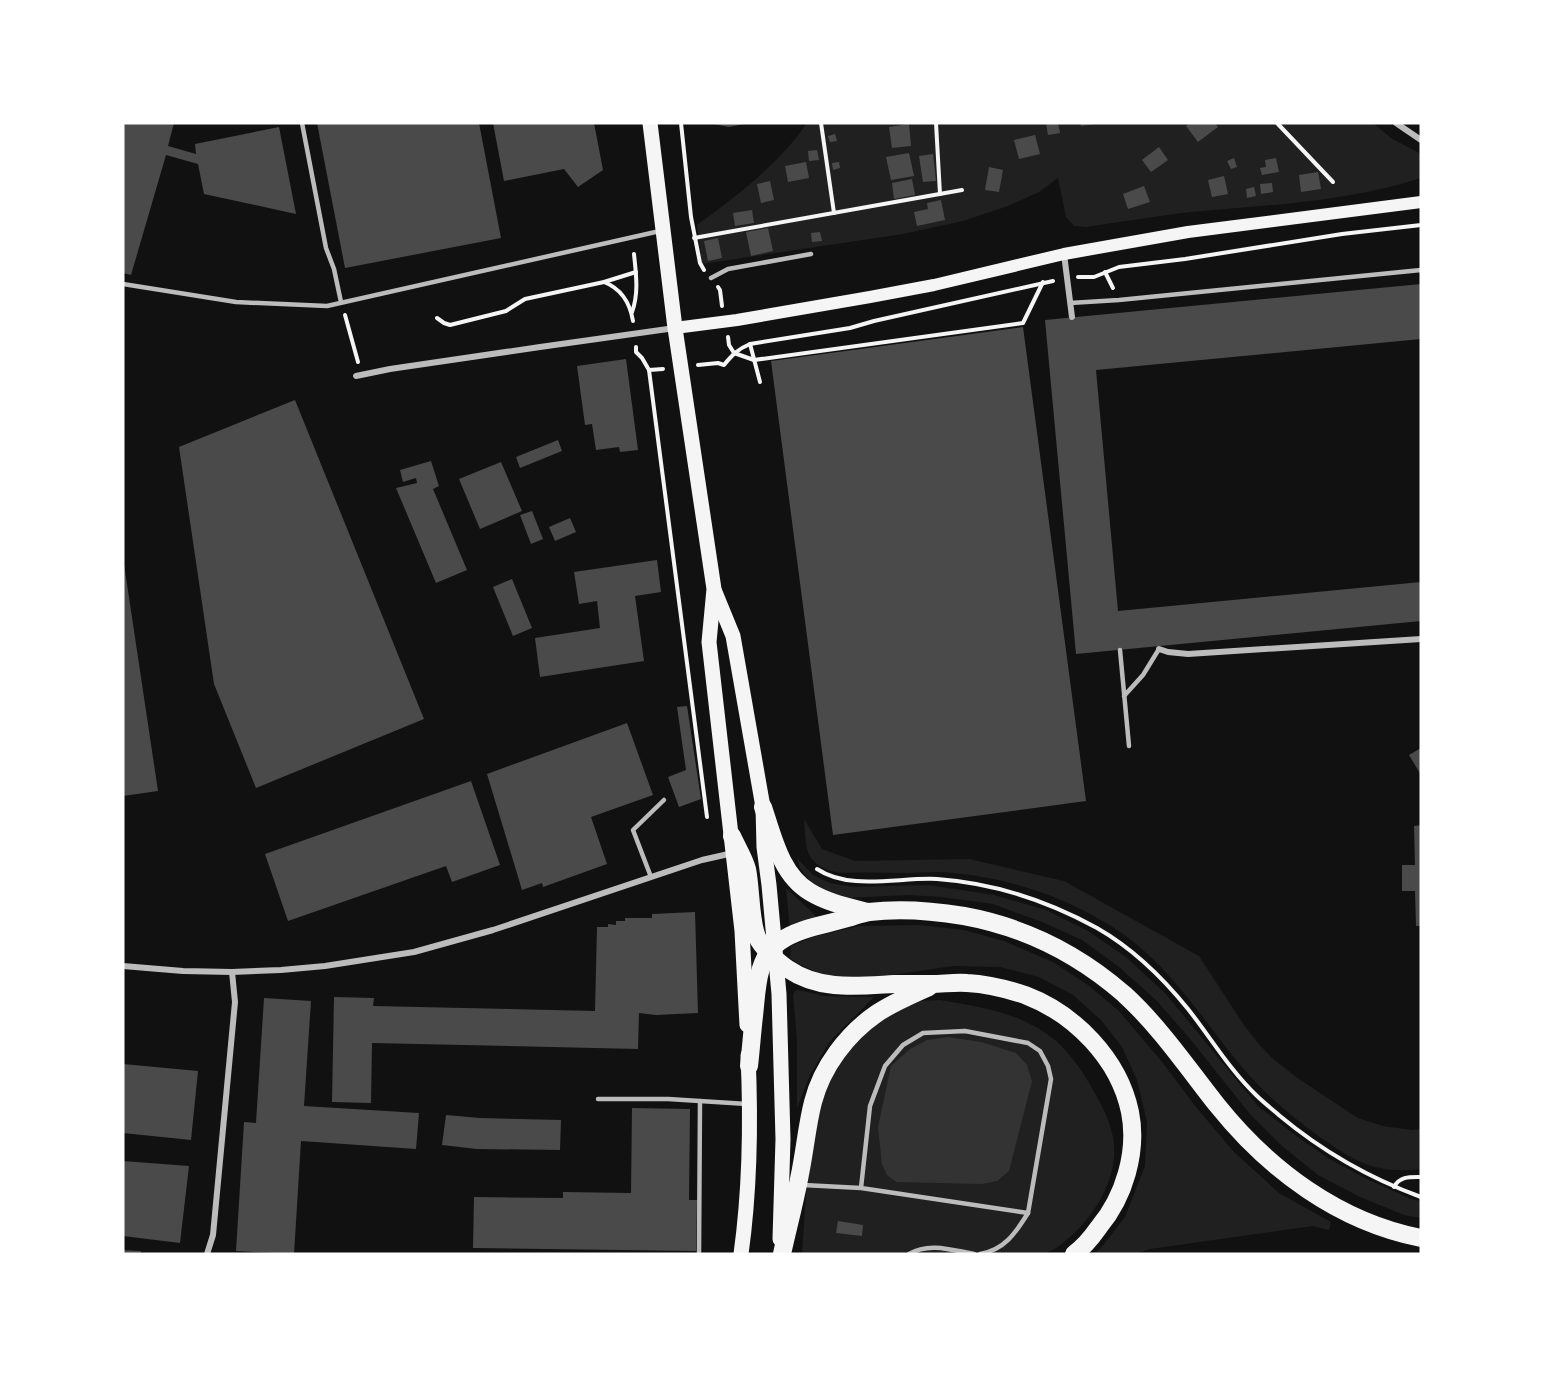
<svg xmlns="http://www.w3.org/2000/svg" width="1544" height="1377" viewBox="0 0 1544 1377" font-family="'IBM Plex Sans',sans-serif">
<style>
.green{fill:#202020}
.water{fill:#333}
.building{fill:#4a4a4a}
.lines{fill:none;stroke-linecap:round;stroke-linejoin:round}
.path{stroke:#f5f5f5;stroke-width:4}
.service{stroke:#bcbcbc;stroke-width:4.5}
.minor{stroke:#bcbcbc;stroke-width:6}
.secondary{stroke:#f5f5f5;stroke-width:12}
.primary{stroke:#f5f5f5;stroke-width:15}
.motorway{stroke:#f5f5f5;stroke-width:18}
</style>
<rect width="100%" height="100%" fill="#111"/>
<!-- green -->
<g class="green">
<path d="M807,123h566l18,15 30,16v24c-74,24 -153,27 -230,34 -35,4 -70,10 -104,15l-13,-1 -8,-9 -8,-39 -19,14 -31,14 -45,15 -60,13 -201,30 -5,-39c40,-29 82,-61 110,-102z"/>
<path d="M804,819l18,30 33,12 114,-2 95,22 135,75 45,69 13,17 16,17 26,20 59,39 25,8 29,4 9,-1v40c-45,5 -64,-6 -101,-32 -30,-21 -59,-46 -83,-76 -41,-50 -70,-100 -126,-135 -47,-30 -103,-48 -158,-53 -15,-2 -31,0 -46,0 -21,0 -42,-1 -63,0 -14,-1 -30,-6 -36,-21 -3,-8 -3,-24 -4,-33z"/>
<path d="M797,858l16,17 17,8 24,4 74,-2 66,10 52,15 42,21 38,26 39,36 93,113 37,29 34,24 40,21 42,19 10,2v17l-17,-3 -44,-18 -42,-22 -36,-29 -33,-33 -58,-73 -34,-39 -38,-34 -37,-27 -40,-18 -49,-18 -52,-7 -32,-2 -62,3 -23,-7 -16,-12 -8,-11z"/>
<path d="M786,888l30,28 -3,4 -23,8z"/>
<path d="M920,925l44,5 40,11 49,21 35,23 31,26 43,51 34,45 38,45 45,41 52,29 -2,8 -16,-4 -163,23 -15,5h-42l8,-6 24,-31 20,-51 2,-44 -10,-42 -15,-33 -21,-27 -28,-25 -34,-18 -39,-10 -47,-1 -47,7 -34,4h-35l-19,-4 -19,-9 -9,-6 1,-12 22,-9 46,-11z"/>
<path d="M799,990l25,6 50,1 -44,44 -20,34 -13,33v-68l-4,-45 2,-4z"/>
<path d="M940,1000c28,5 63,10 88,23 9,4 19,11 27,17 12,10 26,29 34,43 10,17 20,34 24,54 8,41 -22,86 -54,109 -5,4 -11,6 -16,8h-241l5,-76 7,-50 14,-44 22,-36 30,-29 36,-18z"/>
</g>
<!-- water -->
<path class="water" d="M948,1037l33,5 35,11 11,12 5,16 -23,90 -12,10 -15,3 -86,-2 -9,-7 -5,-11 -4,-37 13,-61 19,-17 17,-9z"/>
<!-- building -->
<g class="building">
<path d="M123,123h51l-6,23 28,8 -1,-10 84,-17 17,87 -92,-20 -6,-30 -32,-9 -35,120 -8,-2z"/>
<path d="M317,123h162l22,115 -156,30z"/>
<path d="M493,123h101l9,47 -25,17 -14,-18 -60,12z"/>
<path d="M714,123h30v1l-15,3 -15,-3z"/>
<path d="M1046,123h12l2,10 -12,2z"/>
<path d="M1080,123h15v1l-14,2z"/>
<path d="M1190,123h25l3,4 -20,15 -12,-16z"/>
<path d="M909,124l2,22 -19,2 -3,-21z"/>
<path d="M835,134l2,7 -7,1 -2,-6z"/>
<path d="M1035,135l5,19 -21,5 -5,-19z"/>
<path d="M1159,147l9,13 -17,12 -9,-12z"/>
<path d="M817,150l2,10 -10,1 -1,-10z"/>
<path d="M909,153l5,23 -23,4 -5,-23z"/>
<path d="M933,154l3,27 -13,1 -4,-26z"/>
<path d="M1234,158l3,9 -6,2 -4,-8z"/>
<path d="M1276,158l3,14 -17,3 -2,-7 6,-1 -1,-7z"/>
<path d="M806,162l3,16 -21,4 -3,-16z"/>
<path d="M839,162l1,6 -7,2 -1,-7z"/>
<path d="M989,167l14,3 -4,22 -14,-2z"/>
<path d="M1318,172l3,17 -20,3 -2,-17z"/>
<path d="M1224,176l4,18 -16,3 -4,-17z"/>
<path d="M912,179l3,16 -21,4 -2,-16z"/>
<path d="M770,181l4,19 -13,3 -4,-19z"/>
<path d="M1272,183l1,9 -12,2 -1,-10z"/>
<path d="M1144,186l6,16 -22,7 -5,-15z"/>
<path d="M1254,187l2,9 -9,2 -1,-9z"/>
<path d="M941,200l4,20 -28,6 -3,-14 14,-3 -1,-6z"/>
<path d="M752,210l2,13 -19,3 -2,-13z"/>
<path d="M768,228l5,23 -22,5 -5,-24z"/>
<path d="M820,232l2,9 -10,1 -1,-9z"/>
<path d="M718,238l4,20 -14,3 -4,-20z"/>
<path d="M1421,284v55l-325,31 22,241 303,-29v39l-345,33 -31,-334z"/>
<path d="M1023,327l63,474 -253,34 -62,-474z"/>
<path d="M626,359l12,91 -18,2 -1,-5 -23,3 -4,-26 -7,1 -8,-59z"/>
<path d="M295,400l129,319 -168,69 -42,-104 -35,-237z"/>
<path d="M558,440l4,11 -42,17 -4,-11z"/>
<path d="M431,461l8,25 -6,3 34,81 -31,13 -40,-95 21,-5 -1,-5 -13,4 -3,-12z"/>
<path d="M501,462l21,49 -42,18 -21,-50z"/>
<path d="M532,511l11,28 -12,5 -11,-29z"/>
<path d="M570,518l6,14 -21,9 -6,-14z"/>
<path d="M657,560l4,32 -26,4 9,65 -104,16 -5,-39 65,-10 -3,-27 -18,3 -5,-32z"/>
<path d="M123,564h1l34,227 -35,5z"/>
<path d="M512,579l20,49 -19,8 -20,-49z"/>
<path d="M687,706l14,93 -22,8 -11,-30 18,-7 -9,-63z"/>
<path d="M627,723l26,72 -62,22 16,47 -64,23 -1,-4 -20,7 -35,-116z"/>
<path d="M1421,748v27l-12,-20z"/>
<path d="M471,781l29,84 -48,17 -6,-16 -158,55 -23,-67z"/>
<path d="M1421,825v101h-5l-1,-35h-13v-26h13l-1,-39z"/>
<path d="M695,912l3,101 -42,2 -17,-2 -1,36 -266,-6 -1,60 -39,-1 2,-105 40,1 -1,8 222,5 2,-84h11v-3l8,1v-4h9v-3h27v-4z"/>
<path d="M264,998l47,3 -7,105 115,7 -3,36 -115,-8 -7,113 -58,-3 8,-129 12,1z"/>
<path d="M123,1064l75,7 -7,69 -68,-7z"/>
<path d="M632,1108l58,1 -1,91h8l-1,51 -223,-3 1,-51 89,1v-6l68,1z"/>
<path d="M446,1115l34,3 81,2 -1,30 -83,-1 -35,-4z"/>
<path d="M123,1161l66,5 -9,77 -57,-7z"/>
<path d="M838,1221l25,4 -1,11 -26,-3z"/>
<path d="M123,1250l18,1 -1,3h-17z"/>
</g>
<g class="lines">
<!-- path -->
<g class="path">
<path d="M681,123l10,94 9,46 4,7"/>
<path d="M821,123l13,90"/>
<path d="M936,123l4,71"/>
<path d="M1277,123l56,59"/>
<path d="M694,238l268,-48"/>
<path d="M1105,272l8,16"/>
<path d="M1078,277h16l25,-10 66,-8 157,-25 79,-9"/>
<path d="M604,282c18,7 26,21 29,39"/>
<path d="M718,287l2,3 2,16"/>
<path d="M632,312c7,-19 4,-38 2,-58"/>
<path d="M345,315l13,47"/>
<path d="M437,318l7,5 6,2 56,-14 19,-12 79,-17 32,-10"/>
<path d="M728,337l1,8 5,8 20,7 269,-37 20,-41"/>
<path d="M750,344l10,38"/>
<path d="M636,347v5l6,6 7,12 58,447"/>
<path d="M698,365l20,-2 6,2c8,-10 14,-16 26,-21l100,-16 24,-7 179,-40"/>
<path d="M649,370l14,-1"/>
<path d="M817,869c33,22 82,8 120,10 56,4 111,22 160,49 35,20 66,50 91,81 23,29 41,60 68,86 7,7 16,14 24,21 42,35 89,62 141,81"/>
<path d="M1394,1187c6,-11 16,-10 27,-10"/>
</g>
<!-- service -->
<g class="service">
<path d="M302,123l24,125 8,21 7,33"/>
<path d="M711,278l17,-9 83,-15"/>
<path d="M123,284l113,18 91,4 333,-75"/>
<path d="M1070,303l49,-3 302,-30"/>
<path d="M1120,650l9,96"/>
<path d="M1124,696l19,-21 16,-26"/>
<path d="M651,877l-18,-47 31,-30"/>
<path d="M598,1099h70l79,5"/>
<path d="M803,1185l58,3 167,25 23,-134 -3,-13 -8,-15 -12,-8 -63,-12 -42,2 -20,12 -18,21 -15,40 -9,82"/>
<path d="M699,1254l1,-153"/>
<path d="M909,1254c20,-12 43,-4 65,0"/>
<path d="M980,1254c24,-4 35,-20 48,-41"/>
</g>
<!-- minor -->
<g class="minor">
<path d="M1396,123l25,17"/>
<path d="M1064,254l8,63"/>
<path d="M356,376l34,-7 150,-22 135,-19"/>
<path d="M1159,649l9,3 20,2 233,-15"/>
<path d="M123,966l60,5 49,1 49,-2 44,-4 89,-14 79,-22 209,-70 31,-7"/>
<path d="M207,1254l6,-19 22,-233 -3,-30"/>
</g>
<!-- secondary -->
<path class="secondary" d="M675,328l62,-8 133,-23 64,-12 130,-31 124,-22 233,-30"/>
<!-- primary -->
<g class="primary">
<path d="M650,123l25,205 39,261 -5,53 33,289 5,94"/>
<path d="M715,592l18,44 30,171 1,40 5,38 10,109 4,145 -3,100"/>
<path d="M741,1254c9,-65 10,-133 7,-199"/>
</g>
<!-- motorway -->
<g class="motorway">
<path d="M763,807c10,30 18,68 47,85 18,11 39,15 58,20"/>
<path d="M732,836c5,11 12,22 15,33 4,19 3,52 10,68 6,13 20,24 31,32 32,22 70,17 106,15 13,0 25,0 37,0 12,0 24,-2 36,-1 19,1 40,6 58,12 50,19 94,64 105,117 8,40 -6,85 -31,115 -7,10 -15,20 -25,27"/>
<path d="M749,1066c2,-17 3,-33 5,-50 3,-25 2,-58 25,-74 19,-14 46,-17 69,-24 7,-2 14,-5 21,-6 31,-4 65,-1 95,4 60,11 114,38 160,78 36,33 63,73 93,111 52,65 122,117 204,133"/>
<path d="M782,1254c6,-27 13,-53 18,-80 5,-24 7,-49 13,-72 9,-35 34,-68 63,-88 16,-11 35,-19 53,-27"/>
</g>
</g>
<!-- border -->
<rect width="1544" height="1377" fill="none" stroke="#ffffff" stroke-width="249"/>
</svg>
